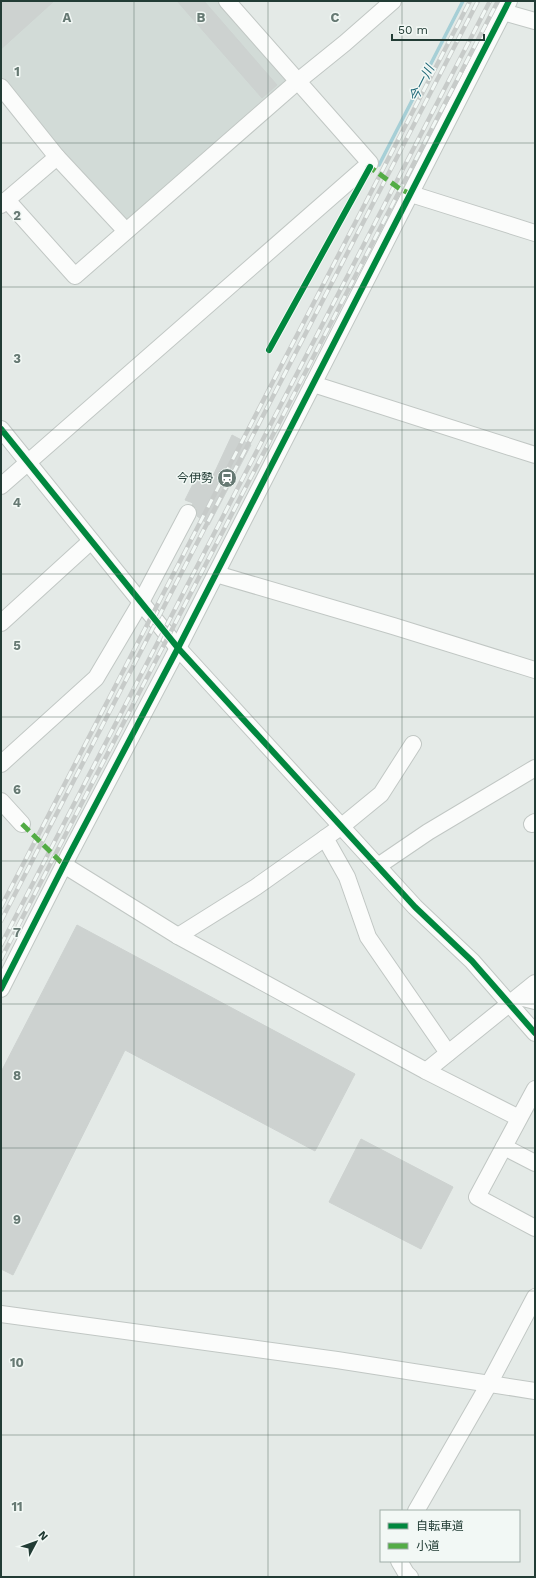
<svg xmlns="http://www.w3.org/2000/svg" width="536" height="1578" viewBox="0 0 536 1578" font-family="'Work Sans','Noto Sans JP',sans-serif">
<style>
.built{fill:#d2dbd7}
.lines{fill:none;stroke-linecap:round;stroke-linejoin:round}
.stream{stroke:#a6cfd6;stroke-width:3.5}
.building{fill:#cdd2d0;stroke:#cdd2d0}
.minor-casing{stroke:#c1c7c4;stroke-width:18}
.minor{stroke:#fbfcfb;stroke-width:16}
.rail-casing{stroke:#c7cbc9;stroke-width:4.5}
.rail{stroke:#f2f8f5;stroke-width:3;stroke-dasharray:9;stroke-linecap:butt}
.quiet{stroke:#53ac45;stroke-width:5;stroke-dasharray:10 5;stroke-linecap:butt}
.cycleway-casing{stroke:#f2f8f5;stroke-width:8}
.cycleway{stroke:#00873e;stroke-width:6}
.grid{fill:none;stroke:#667973;stroke-width:1;stroke-opacity:0.55}
.labels{text-anchor:middle;stroke-width:3;stroke-linejoin:round;paint-order:stroke}
.poi-label{font-size:12px;fill:#223c35;stroke:#f2f8f5;text-anchor:end}
.water-label{font-size:13px;font-style:italic;fill:#1e6777;stroke:#f2f8f5}
.grid-label{font-size:13px;text-anchor:middle;font-weight:bold;fill:#667973;stroke:#f2f8f5;stroke-width:3;stroke-linejoin:round;paint-order:stroke}
</style>
<rect width="100%" height="100%" fill="#e4eae7"/>
<!-- built -->
<path class="built" d="M1,1h221l66,74 -1,8 -164,141 -122,-142z"/>
<g class="lines">
<!-- stream -->
<path class="stream" d="M379,165l84,-164"/>
</g>
<!-- building -->
<g class="building">
<path d="M1,1h53l-53,48z"/>
<path d="M177,1h27l73,84 -15,13z"/>
<path d="M232,435l19,10 -42,80 -12,-9v-4l-1,-4 -4,-3 1,-2 -8,-3 13,-26 14,4z"/>
<path d="M77,925l278,149 -40,77 -190,-101 -112,225 -12,-6v-197z"/>
<path d="M361,1139l92,48 -32,62 -92,-47z"/>
</g>
<g class="lines">
<defs>
<g id="minor">
<path d="M503,12l32,9"/>
<path d="M1,87l56,70 69,74"/>
<path d="M411,194l124,39"/>
<path d="M7,200l68,76 223,-195 47,-38 48,-42"/>
<path d="M1,205l56,-48"/>
<path d="M313,384l222,71"/>
<path d="M1,429l177,219 237,259 57,54 63,72"/>
<path d="M1,486l369,-323 -143,-162"/>
<path d="M216,574l177,52 142,44"/>
<path d="M1,623l90,-82"/>
<path d="M1,764l95,-86 45,-76 47,-89"/>
<path d="M1,801l21,23"/>
<path d="M532,824l3,-2"/>
<path d="M325,838l22,39 21,60 80,116"/>
<path d="M64,865l114,71 248,135 93,47"/>
<path d="M378,866l50,-34 107,-64"/>
<path d="M178,936l78,-49 86,-61 39,-32 32,-50"/>
<path d="M1,989l68,-134 109,-207 331,-647"/>
<path d="M519,997l16,4"/>
<path d="M426,1071l109,-88"/>
<path d="M535,1089l-58,108 58,31"/>
<path d="M504,1147l31,16"/>
<path d="M1,1314l336,46 198,31"/>
<path d="M416,1511l73,-127 46,-87"/>
<path d="M399,1561l7,12 4,4"/>
</g>
</defs>
<!-- minor casing -->
<use href="#minor" class="minor-casing"/>
<!-- minor -->
<use href="#minor" class="minor"/>
<defs>
<g id="rail">
<path d="M1,907l469,-906"/>
<path d="M1,921l477,-920"/>
<path d="M1,945l489,-944"/>
<path d="M1,959l497,-958"/>
</g>
</defs>
<!-- rail casing -->
<use href="#rail" class="rail-casing"/>
<!-- rail -->
<use href="#rail" class="rail"/>
<!-- quiet -->
<g class="quiet">
<path d="M367,165l33,24 11,5"/>
<path d="M22,824l42,41"/>
</g>
<defs>
<g id="cycleway">
<path d="M269,350l101,-183"/>
<path d="M1,429l177,219 237,259 57,54 63,72"/>
<path d="M1,989l68,-134 109,-207 331,-647"/>
</g>
</defs>
<!-- cycleway casing -->
<use href="#cycleway" class="cycleway-casing"/>
<!-- cycleway -->
<use href="#cycleway" class="cycleway"/>
</g>
<!-- grid -->
<path class="grid" d="M134,1v1576M268,1v1576M402,1v1510M1,143h534M1,287h534M1,430h534M1,574h534M1,717h534M1,861h534M1,1004h534M1,1148h534M1,1291h534M1,1435h534M402,1561v16"/>
<!-- icons -->
<defs>
<symbol id="station-disc" viewBox="-11 -11 22 22"><circle r="9.5" fill="#667973" stroke="#f2f8f5"/><path d="M-3-6H3Q5-6 5-4V2Q5 4 3 4L4.5 6H3L1.5 4h-3L-3 6H-4.5L-3 4Q-5 4-5 2V-4Q-5-6-3-6ZM-3.5-4v3h7v-3ZM-3.5 1v1.5H-2V1ZM2 1v1.5H3.5V1Z" fill="#fff"/></symbol>
</defs>
<g fill-rule="evenodd">
<use href="#station-disc" x="216" y="467" width="22" height="22"/>
</g>
<g class="labels">
<!-- poi labels -->
<g class="poi-label">
<text x="213" y="482">今伊勢</text>
</g>
<!-- water labels -->
<g class="water-label">
<text transform="translate(421 83) rotate(-63)" y="5">今一川</text>
</g>
</g>
<g class="grid-label">
<text x="67" y="22">A</text>
<text x="201" y="22">B</text>
<text x="335" y="22">C</text>
<text x="17" y="76">1</text>
<text x="17" y="220">2</text>
<text x="17" y="363">3</text>
<text x="17" y="507">4</text>
<text x="17" y="650">5</text>
<text x="17" y="794">6</text>
<text x="17" y="937">7</text>
<text x="17" y="1080">8</text>
<text x="17" y="1224">9</text>
<text x="17" y="1367">10</text>
<text x="17" y="1511">11</text>
</g>
<!-- border -->
<rect width="536" height="1578" fill="none" stroke="#223c35" stroke-width="4"/>
<!-- legend -->
<rect x="380" y="1510" width="140" height="52" fill="#f2f8f5" stroke="#9fada8"/>
<rect x="388" y="1523" width="20" height="6" fill="#00873e" stroke="#9fada8"/>
<text x="416" y="1530" font-size="12" fill="#223c35">自転車道</text>
<rect x="388" y="1543" width="20" height="6" fill="#53ac45" stroke="#9fada8"/>
<text x="416" y="1550" font-size="12" fill="#223c35">小道</text>
<!-- north arrow -->
<g transform="translate(36 1542) rotate(49)" stroke="#f2f8f5" stroke-width="3" paint-order="stroke">
<path d="M0-3L7 15L0 10L-7 15Z" fill="#223c35"/>
<text y="-6" font-size="11" font-weight="bold" text-anchor="middle" fill="#223c35">N</text>
</g>
<!-- scale -->
<path d="M392 34v6h92v-6" fill="none" stroke="#223c35" stroke-width="2"/>
<text x="398" y="34" font-size="12" fill="#223c35" stroke="#f2f8f5" stroke-width="3" paint-order="stroke">50 m</text>
</svg>
